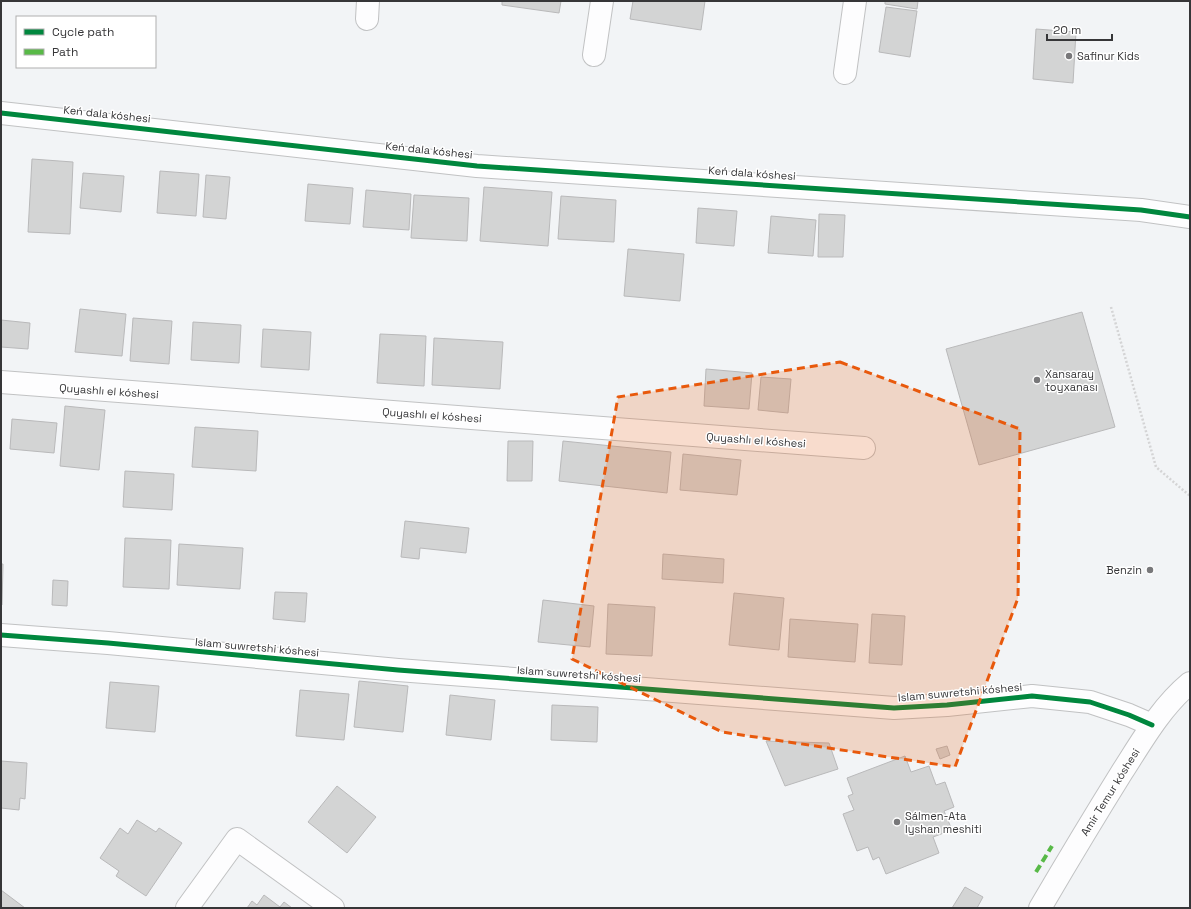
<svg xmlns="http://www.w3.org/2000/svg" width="1191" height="909" viewBox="0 0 1191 909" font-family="'Space Grotesk',sans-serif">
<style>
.building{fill:#d3d4d4;stroke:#b9b9ba}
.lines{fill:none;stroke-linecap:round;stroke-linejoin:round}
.street-casing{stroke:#c1c2c3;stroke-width:24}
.secondary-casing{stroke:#c1c2c3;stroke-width:24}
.path{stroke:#d4d4d5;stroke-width:2.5;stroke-dasharray:2 2;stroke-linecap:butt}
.street{stroke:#fdfdfe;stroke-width:22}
.secondary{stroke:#fdfdfe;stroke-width:22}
.quiet{stroke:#58b947;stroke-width:4;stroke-dasharray:8 4;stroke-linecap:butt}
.cycleway-casing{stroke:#fff;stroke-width:8}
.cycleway{stroke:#00873e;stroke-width:5}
.marked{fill:#e8590c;fill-opacity:0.2;stroke:#e8590c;stroke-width:3;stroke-dasharray:8 5;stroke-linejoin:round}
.poi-dot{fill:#78787a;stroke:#fff;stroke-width:1.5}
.labels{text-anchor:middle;stroke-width:3;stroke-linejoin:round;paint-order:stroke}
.poi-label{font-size:11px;fill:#363638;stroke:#fff;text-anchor:start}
.street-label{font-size:11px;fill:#363638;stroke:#fff}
</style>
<rect width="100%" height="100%" fill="#f2f4f6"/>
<!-- building -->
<g class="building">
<path d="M502,1h59l-2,12 -57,-8z"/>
<path d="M633,1h72l-4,29 -71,-11z"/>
<path d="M885,1h33l-1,8 -32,-5z"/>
<path d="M886,7l31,4 -7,46 -31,-5z"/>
<path d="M1036,29l40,3 -3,51 -40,-4z"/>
<path d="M32,159l41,3 -3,72 -42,-2z"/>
<path d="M160,171l39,3 -3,42 -39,-3z"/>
<path d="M83,173l41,3 -3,36 -41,-4z"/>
<path d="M206,175l24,2 -4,42 -23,-2z"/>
<path d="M308,184l45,4 -3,36 -45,-3z"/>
<path d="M484,187l68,5 -4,54 -68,-5z"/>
<path d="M366,190l45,4 -2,36 -46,-3z"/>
<path d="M414,195l55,3 -2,43 -56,-3z"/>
<path d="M561,196l55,4 -2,42 -56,-3z"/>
<path d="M698,208l39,3 -3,35 -38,-3z"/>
<path d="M819,214l26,1 -2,42h-25z"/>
<path d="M771,216l45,4 -3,36 -45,-3z"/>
<path d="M628,249l56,5 -4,47 -56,-5z"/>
<path d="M80,309l46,5 -4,42 -47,-4z"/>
<path d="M1082,312l33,115 -136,38 -33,-116z"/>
<path d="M133,318l39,3 -3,43 -39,-3z"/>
<path d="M1,320l29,3 -2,26 -27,-2z"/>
<path d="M193,322l48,3 -2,38 -48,-3z"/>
<path d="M263,329l48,3 -2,38 -48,-3z"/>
<path d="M380,334l46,2 -2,50 -47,-3z"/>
<path d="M434,338l69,4 -3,47 -68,-4z"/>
<path d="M706,369l46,4 -3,36 -45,-3z"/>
<path d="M761,377l30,2 -3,34 -30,-3z"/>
<path d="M65,406l40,4 -6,60 -39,-4z"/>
<path d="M12,419l45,4 -3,30 -44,-4z"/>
<path d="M195,427l63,4 -2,40 -64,-4z"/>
<path d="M508,441h25l-1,40h-25z"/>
<path d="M563,441l108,11 -4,41 -108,-12z"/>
<path d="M683,454l58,6 -4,35 -57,-5z"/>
<path d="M125,471l49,3 -2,36 -49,-3z"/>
<path d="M405,521l64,7 -3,25 -46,-5 -1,11 -18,-2z"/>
<path d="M125,538l46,2 -2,49 -46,-2z"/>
<path d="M179,544l64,4 -3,41 -63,-4z"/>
<path d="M663,554l61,5 -1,24 -61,-4z"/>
<path d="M1,564h2l-1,41 -1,-1z"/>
<path d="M53,580l15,1 -1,25 -15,-1z"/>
<path d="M275,592l32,1 -2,29 -32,-3z"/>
<path d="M734,593l50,5 -5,52 -50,-5z"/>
<path d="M543,600l51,6 -4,41 -52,-5z"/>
<path d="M608,604l47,3 -3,49 -46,-2z"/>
<path d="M872,614l33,2 -3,49 -33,-2z"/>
<path d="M790,619l68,5 -3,38 -67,-5z"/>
<path d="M359,681l49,5 -5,46 -49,-5z"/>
<path d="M110,682l49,4 -4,46 -49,-4z"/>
<path d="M300,690l49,4 -5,46 -48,-4z"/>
<path d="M450,695l45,5 -4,40 -45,-5z"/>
<path d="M552,705l46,2 -1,35 -46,-2z"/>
<path d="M766,741l63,2 9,26 -53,17z"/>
<path d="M947,746l3,9 -10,4 -4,-10z"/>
<path d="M905,756l6,16 18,-6 7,19 9,-3 9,25 -10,4 8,19 -19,7 6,16 -53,21 -7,-17 -6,3 -5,-13 -11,4 -14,-37 11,-4 -6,-14 5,-2 -6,-16z"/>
<path d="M1,761l26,2 -2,36 -5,-1 -1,12 -18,-2z"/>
<path d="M337,786l39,31 -29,36 -39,-31z"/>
<path d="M137,820l19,12 3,-4 23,15 -36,53 -30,-20 3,-5 -19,-13 20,-30 8,6z"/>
<path d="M965,887l18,10 -6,11h-25z"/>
<path d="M1,890l24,18h-24z"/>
<path d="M264,895l16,12 4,-5 8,6h-45l5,-7 5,4z"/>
</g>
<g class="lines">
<defs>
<g id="street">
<path d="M367,19l1,-18"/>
<path d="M594,55l8,-54"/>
<path d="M845,73l10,-72"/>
<path d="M1,113l476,53 664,44 49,7"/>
<path d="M1,382l863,66"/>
<path d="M1,635l107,8 290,27 496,38 53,-3 85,-9 58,6 39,13 23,10"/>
<path d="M187,908l50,-69 96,69"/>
</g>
<path id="secondary" d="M1040,908c27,-46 54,-91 82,-136 20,-31 39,-65 68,-89"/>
</defs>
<!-- street casing -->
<use href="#street" class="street-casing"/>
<!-- secondary casing -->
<use href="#secondary" class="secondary-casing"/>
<!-- path -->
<path class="path" d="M1111,307l45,160 34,29"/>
<!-- street -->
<use href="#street" class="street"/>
<!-- secondary -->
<use href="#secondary" class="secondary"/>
<!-- quiet -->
<path class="quiet" d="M1036,872l16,-26"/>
<defs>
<g id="cycleway">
<path d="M1,113l476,53 664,44 49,7"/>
<path d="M1,635l107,8 290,27 496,38 53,-3 85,-9 58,6 39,13 23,10"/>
</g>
</defs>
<!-- cycleway casing -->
<use href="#cycleway" class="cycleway-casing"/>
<!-- cycleway -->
<use href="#cycleway" class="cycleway"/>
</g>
<!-- marked area -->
<path class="marked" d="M840,362l180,67 -2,169 -63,169 -233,-35 -150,-73 46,-262z"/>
<!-- markers -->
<g class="poi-dot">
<circle cx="1069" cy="56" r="4"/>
<circle cx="1037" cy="380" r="4"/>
<circle cx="1150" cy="570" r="4"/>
<circle cx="897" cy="822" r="4"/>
</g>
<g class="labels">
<!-- poi labels -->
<g class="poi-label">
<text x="1077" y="60">Safinur Kids</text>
<text x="1045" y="378">Xansaray<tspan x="1045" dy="13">toyxanası</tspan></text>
<text x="1142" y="574" text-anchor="end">Benzin</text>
<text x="905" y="820">Sálmen-Ata<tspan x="905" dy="13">Iyshan meshiti</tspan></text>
</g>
<!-- street labels -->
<g class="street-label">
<text transform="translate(107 114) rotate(6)" y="4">Keń dala kóshesi</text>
<text transform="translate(429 150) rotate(6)" y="4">Keń dala kóshesi</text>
<text transform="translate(752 173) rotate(4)" y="4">Keń dala kóshesi</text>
<text transform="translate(109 391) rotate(4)" y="4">Quyashlı el kóshesi</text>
<text transform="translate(432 415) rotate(4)" y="4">Quyashlı el kóshesi</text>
<text transform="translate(756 440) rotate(4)" y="4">Quyashlı el kóshesi</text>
<text transform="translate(257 647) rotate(5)" y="4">Islam suwretshi kóshesi</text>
<text transform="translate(579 674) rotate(4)" y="4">Islam suwretshi kóshesi</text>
<text transform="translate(960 692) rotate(-5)" y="4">Islam suwretshi kóshesi</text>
<text transform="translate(1110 792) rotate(-58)" y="4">Amir Temur kóshesi</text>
</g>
</g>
<!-- border -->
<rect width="1191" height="909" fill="none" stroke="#363638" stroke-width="4"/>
<!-- legend -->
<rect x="16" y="16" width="140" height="52" fill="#ffffff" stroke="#afafaf"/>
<rect x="24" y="29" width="20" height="6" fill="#00873e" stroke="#afafaf"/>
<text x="52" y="36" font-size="12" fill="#363638">Cycle path</text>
<rect x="24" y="49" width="20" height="6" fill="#58b947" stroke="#afafaf"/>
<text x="52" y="56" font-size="12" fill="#363638">Path</text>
<!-- scale -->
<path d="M1047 34v6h65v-6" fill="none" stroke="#363638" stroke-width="2"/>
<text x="1053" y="34" font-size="12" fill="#363638" stroke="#ffffff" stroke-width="3" paint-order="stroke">20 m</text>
</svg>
